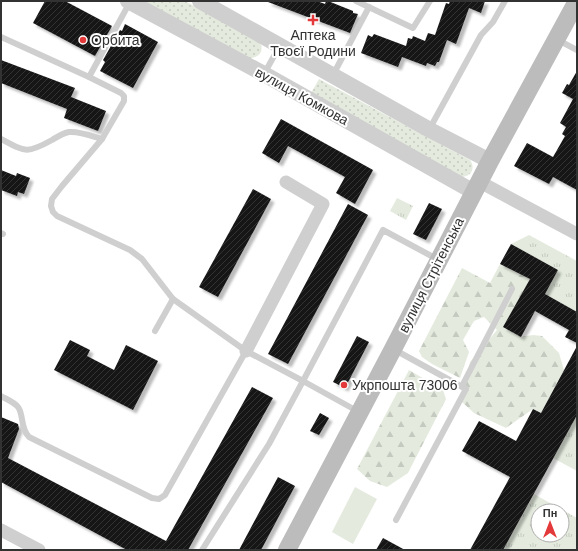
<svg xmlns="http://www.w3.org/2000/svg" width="578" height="551" viewBox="0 0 578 551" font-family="Arial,sans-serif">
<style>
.grass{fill:url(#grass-dots)}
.forest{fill:url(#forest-firs)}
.park{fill:url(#park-tufts);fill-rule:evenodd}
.garden{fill:#e4ebde}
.building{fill:url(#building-hatch);filter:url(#shadow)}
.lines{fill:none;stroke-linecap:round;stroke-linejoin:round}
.service{stroke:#cfcfcf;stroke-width:6}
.minor{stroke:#cfcfcf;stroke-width:13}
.tertiary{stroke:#cfcfcf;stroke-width:16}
.secondary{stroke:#bcbcbc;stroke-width:18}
.poi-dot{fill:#e4393a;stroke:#fff;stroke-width:1.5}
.labels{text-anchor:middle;stroke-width:4;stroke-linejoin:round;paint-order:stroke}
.poi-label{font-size:14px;fill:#323232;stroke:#fff;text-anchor:start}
.street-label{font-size:14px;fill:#323232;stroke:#fff}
</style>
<defs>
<pattern id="grass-dots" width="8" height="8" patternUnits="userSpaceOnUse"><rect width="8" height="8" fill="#e4ebde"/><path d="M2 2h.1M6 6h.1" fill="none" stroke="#c4cabf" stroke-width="1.8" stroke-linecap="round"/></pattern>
<pattern id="forest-firs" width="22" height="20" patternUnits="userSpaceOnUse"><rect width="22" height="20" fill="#e4ebde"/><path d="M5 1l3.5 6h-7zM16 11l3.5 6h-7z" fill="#c4cabf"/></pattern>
<pattern id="park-tufts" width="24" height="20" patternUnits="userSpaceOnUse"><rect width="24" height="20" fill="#e4ebde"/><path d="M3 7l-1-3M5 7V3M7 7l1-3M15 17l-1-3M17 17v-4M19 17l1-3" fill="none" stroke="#c4cabf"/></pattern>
<pattern id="building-hatch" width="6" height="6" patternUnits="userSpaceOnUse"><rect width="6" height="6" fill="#191919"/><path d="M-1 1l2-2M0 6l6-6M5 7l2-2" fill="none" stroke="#323232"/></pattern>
<filter id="shadow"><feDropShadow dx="3.5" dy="3.5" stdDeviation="1" flood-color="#0004"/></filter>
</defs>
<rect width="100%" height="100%" fill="#fff"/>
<!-- grass -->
<g class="grass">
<path d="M144,1h41l74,40c6,9 1,17 -10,17z"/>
<path d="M319,79l151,81c6,8 1,17 -9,17l-151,-82z"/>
</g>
<!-- forest -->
<g class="forest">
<path d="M500,264l30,15 -26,48 17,10 12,-2 9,1 17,17 5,17 -23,43 -8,-4 -27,19 -32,-15 -12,-11 8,-40 27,-32 -13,-13 -10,4 -11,19 6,12 -9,26 -28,-14 -10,-7 -3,-6 43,-83 28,15z"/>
<path d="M409,370l34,20 3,9 -38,74 -21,14 -17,-6 -13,-12z"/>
</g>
<!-- park -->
<g class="park">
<path d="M397,198l16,8 -7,14 -16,-9z"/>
<path d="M529,235l48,26v51l-32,-18 13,-24 -47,-26z"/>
<path d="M577,415v56l-24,-13z"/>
<path d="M534,494l43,24v32h-74zM538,511h24v24h-24z"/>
</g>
<!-- garden -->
<path class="garden" d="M355,487l22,12 -24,45 -21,-12z"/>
<!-- building -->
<g class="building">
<path d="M45,1h20l47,25 -17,30 -62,-33z"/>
<path d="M268,1h49l8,3 1,-3h2l25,10v2l5,1 -8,19 -82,-31z"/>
<path d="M450,1h35l-4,12 -12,-5 -13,36 -9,-4 -8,22h-2l-2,4 -8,-3 -1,3 -24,-9 -4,10 -37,-14 7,-18 4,2 2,-3 32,12 2,-8 4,1 1,-3 12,5 3,-8 7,2 11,-32 3,1z"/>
<path d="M125,24l33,18 -25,46 -33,-17 5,-9 -2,-2 17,-30 2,1z"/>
<path d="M1,60l74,28 -4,9 35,14 -8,20 -34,-13 3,-9 -66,-26z"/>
<path d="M577,71v119l-24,-13 -4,7 -35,-18 13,-23 26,14 12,-21 -3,-2 4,-7 -6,-4 13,-24 -11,-6 5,-9 2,1z"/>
<path d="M281,119l92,51 -18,34 -19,-11 9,-16 -57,-31 -9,17 -17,-10z"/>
<path d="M1,170l15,6 1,-3 13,5 -6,16 -6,-2 -1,4 -16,-6z"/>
<path d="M253,189l18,10 -53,98 -19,-10z"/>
<path d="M429,203l13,6 -16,31 -13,-6z"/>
<path d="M348,204l20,11 -80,149 -20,-10z"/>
<path d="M511,244l47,26 -13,24 32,18v31l-12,-6 4,-7 -34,-19 -14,26 -18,-10 27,-48 -30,-15z"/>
<path d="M357,336l12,6 -24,46 -12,-6z"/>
<path d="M70,340l20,10 -3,6 27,14 12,-25 32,16 -25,49 -79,-40z"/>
<path d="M577,346v69l-74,135h-33l40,-73 -48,-26 17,-30 37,20 17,-32 8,4z"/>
<path d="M252,387l21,11 -85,152h-61l-126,-68v-65l17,7 1,5 -11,29 158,83z"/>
<path d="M320,413l9,5 -10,17 -9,-4z"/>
<path d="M278,477l17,9 -34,64h-22z"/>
<path d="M383,538l22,12h-29z"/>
</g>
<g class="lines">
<!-- service -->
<g class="service">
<path d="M356,1l57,27 17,-27"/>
<path d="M1,37l88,40"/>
<path d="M558,40l19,10"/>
<path d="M264,74l15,-27"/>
<path d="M333,75l36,-68"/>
<path d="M430,128l51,-93 12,-13 12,-21"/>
<path d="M1,139c24,13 26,15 51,1 5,-3 11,-7 17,-8 10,-1 23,4 33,7l22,-38v-5l-3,-3 -32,-16 41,-75"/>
<path d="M102,139l-40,47 -10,13 -1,7 2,6 4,4 73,34 12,9 31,40"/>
<path d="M1,233l2,1"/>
<path d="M155,331l18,-32 73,52"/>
<path d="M395,350l71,39 -70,131"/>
<path d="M462,386l50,-97"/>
<path d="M1,396c5,3 13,6 17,11 6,8 2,21 11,30l123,61 7,1 6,-4 81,-144 57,30 80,-151 54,29"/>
<path d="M202,550l67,-106 34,-63 56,31"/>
</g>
<!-- minor -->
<g class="minor">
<path d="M480,182l97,52"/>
<path d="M246,351l77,-147 -37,-22"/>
<path d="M1,530l38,20"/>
</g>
<!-- tertiary -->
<g class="tertiary">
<path d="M128,1l136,73 210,118"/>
<path d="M200,1l230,129 60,31"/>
</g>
<!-- secondary -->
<path class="secondary" d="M287,550l106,-201 97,-188 87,-160"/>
</g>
<!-- markers -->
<g class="poi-dot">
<path d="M311 14h4v4h4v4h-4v4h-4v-4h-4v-4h4z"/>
<circle cx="83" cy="40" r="4"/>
<circle cx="344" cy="385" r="4"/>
</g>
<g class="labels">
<!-- poi labels -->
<g class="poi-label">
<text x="313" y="40" text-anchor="middle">Аптека<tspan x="313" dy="16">Твоєї Родини</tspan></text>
<text x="91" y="45">Орбита</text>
<text x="352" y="390">Укрпошта 73006</text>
</g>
<!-- street labels -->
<g class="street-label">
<text transform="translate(302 96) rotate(29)" y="5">вулиця Комкова</text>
<text transform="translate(431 275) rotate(-63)" y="5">вулиця Стрітенська</text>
</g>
</g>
<!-- border -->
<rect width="578" height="551" fill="none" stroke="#323232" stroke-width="4"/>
<!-- north arrow -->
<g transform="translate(550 523)"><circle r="19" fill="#ffffff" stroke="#adadad"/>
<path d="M0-3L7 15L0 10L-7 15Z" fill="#e4393a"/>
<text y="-6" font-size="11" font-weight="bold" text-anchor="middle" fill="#323232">Пн</text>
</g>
</svg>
